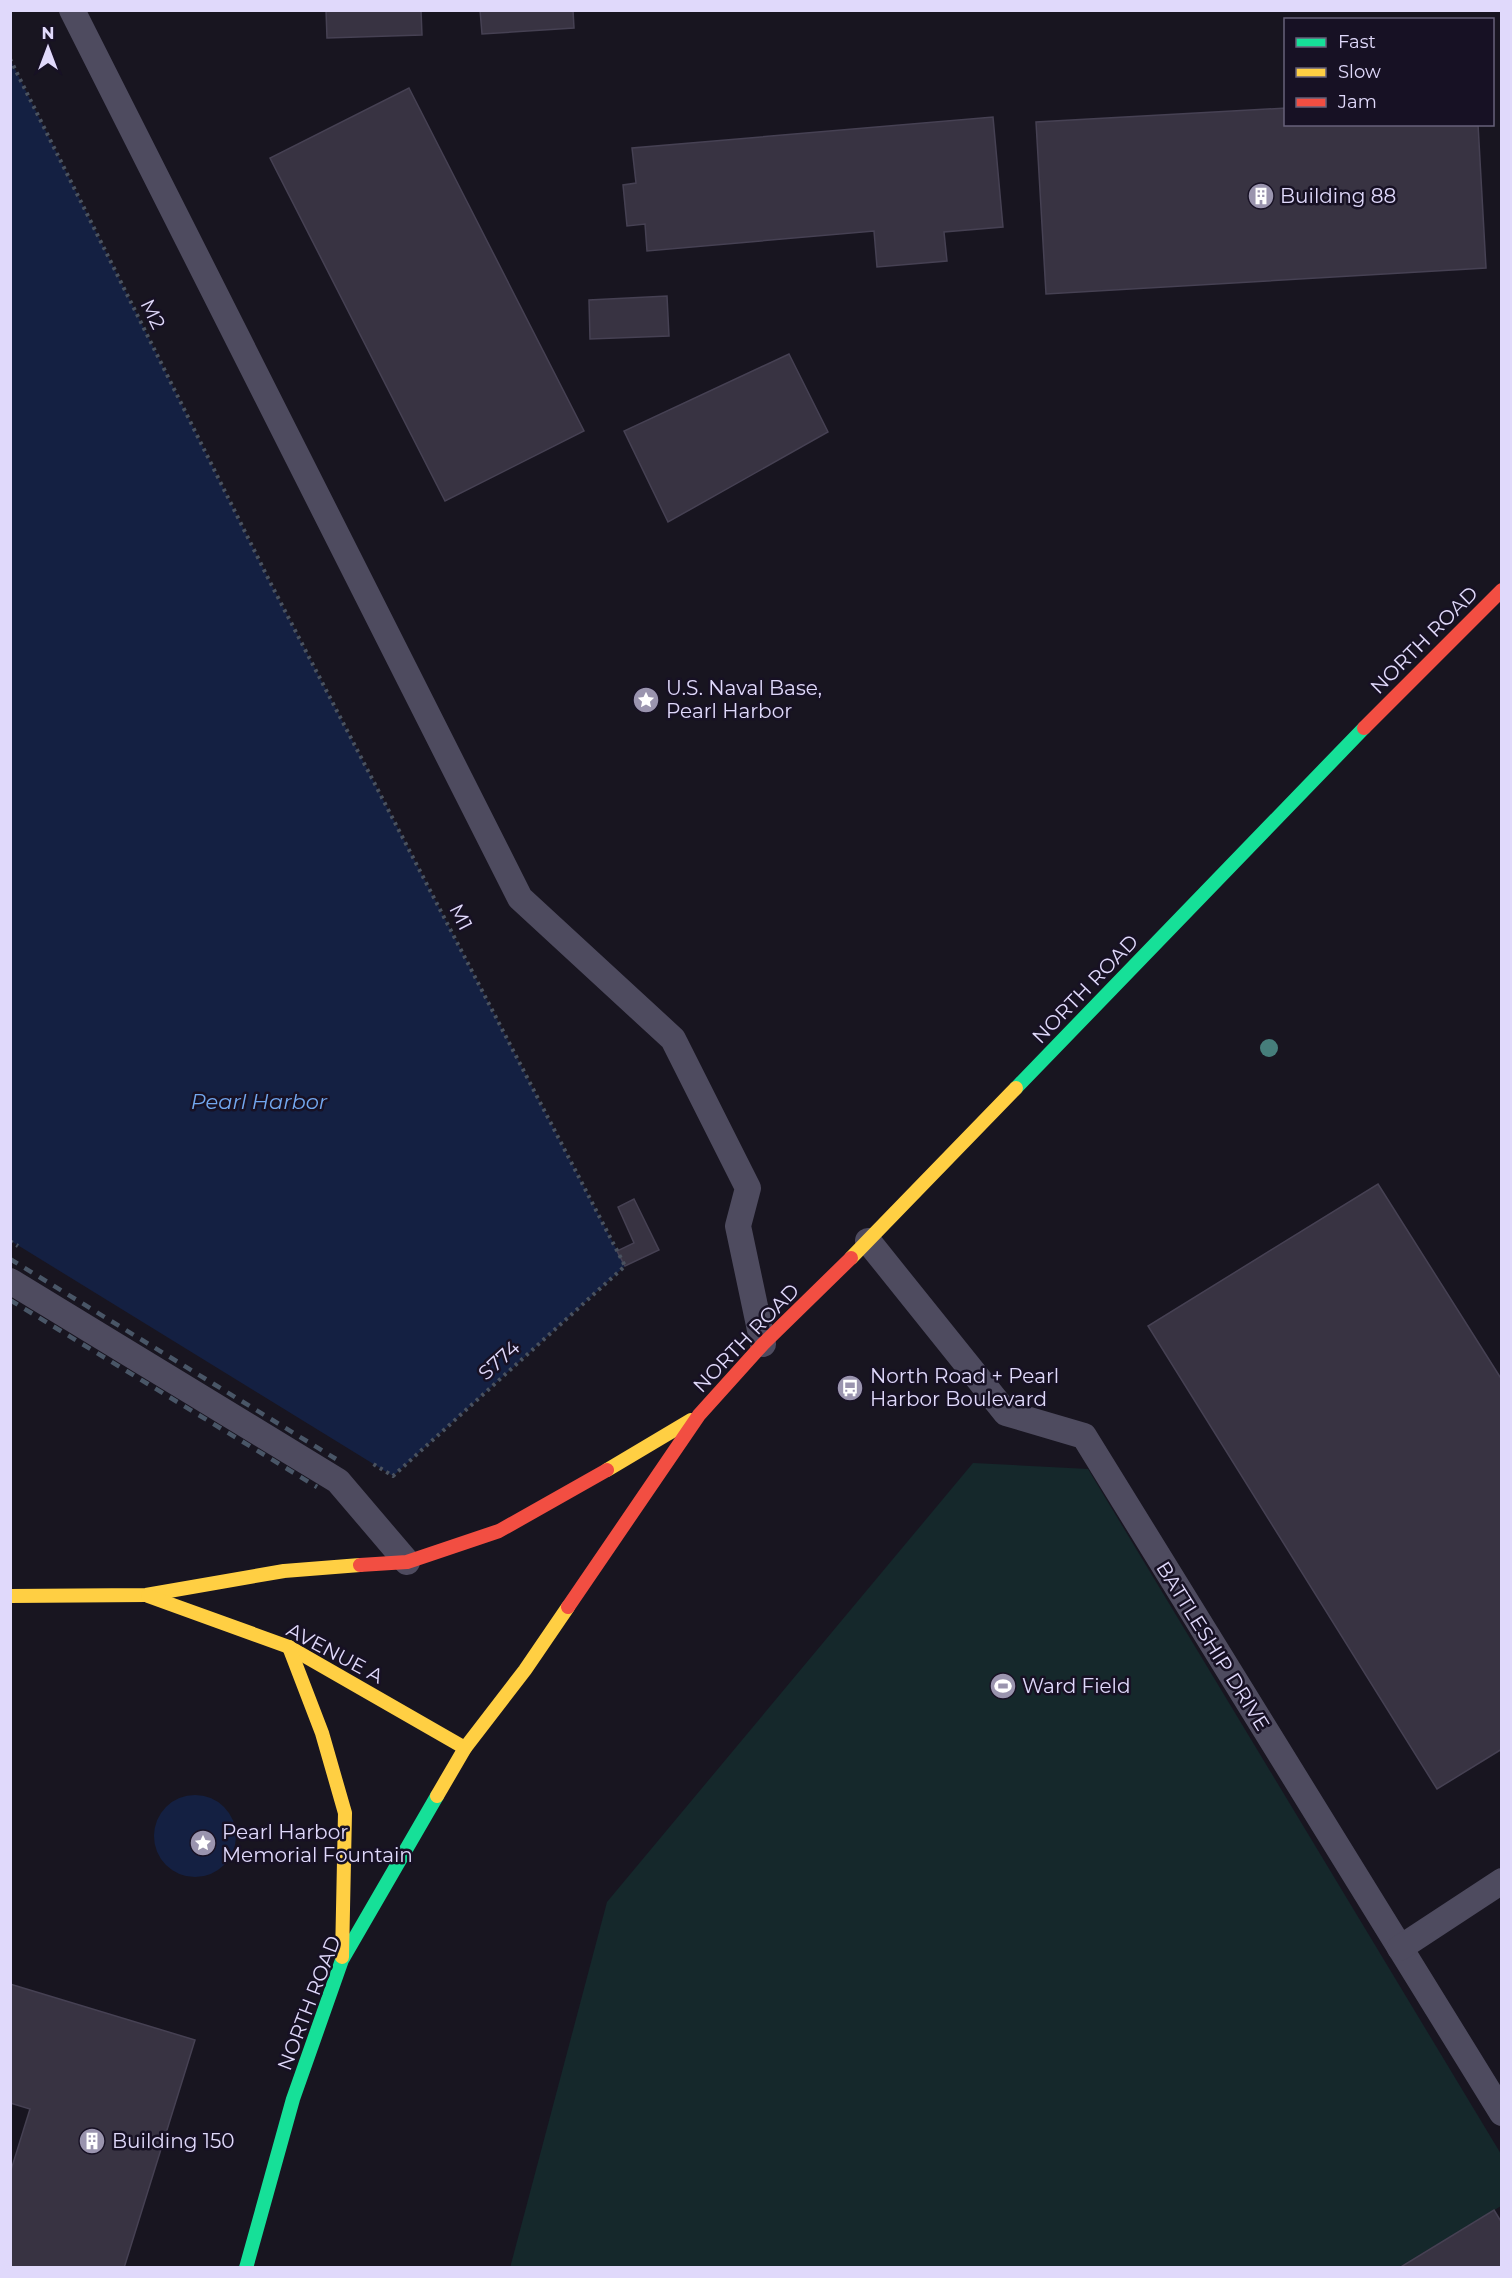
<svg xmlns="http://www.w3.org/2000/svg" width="1512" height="2278" viewBox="0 0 1512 2278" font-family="Montserrat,sans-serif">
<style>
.green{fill:#15282b}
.water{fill:#142042}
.building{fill:#383342;stroke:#464153;stroke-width:1.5}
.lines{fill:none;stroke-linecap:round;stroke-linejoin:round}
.path{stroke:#4a525f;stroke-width:4;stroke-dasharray:3 4.5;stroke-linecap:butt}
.lane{stroke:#4e4b5f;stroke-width:26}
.fast{stroke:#16e098;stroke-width:14}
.slow{stroke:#ffcf43;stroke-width:14}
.jam{stroke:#f24e42;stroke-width:14}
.rail{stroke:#495667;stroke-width:4.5;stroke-dasharray:9 8;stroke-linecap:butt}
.tree{fill:#467e7b}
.labels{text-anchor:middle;stroke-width:5;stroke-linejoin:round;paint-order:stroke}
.poi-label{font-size:20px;fill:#e0d9fb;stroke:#171124;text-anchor:start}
.street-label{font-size:20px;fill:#e0d9fb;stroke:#171124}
.water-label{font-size:21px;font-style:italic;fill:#72a7ef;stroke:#171124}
</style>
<rect width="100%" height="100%" fill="#181520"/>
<!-- green -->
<path class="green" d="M973,1463l115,6 413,685v52l-102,61 -889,1 97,-366z"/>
<!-- water -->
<g class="water">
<path d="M10,59l260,523 355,684 -232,210 -382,-235z"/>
<circle cx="195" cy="1836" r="41"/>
</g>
<!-- building -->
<g class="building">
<path d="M326,10h95l1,25 -95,3z"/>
<path d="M480,10h93l1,18 -92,6z"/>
<path d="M409,88l175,343 -139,70 -175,-343z"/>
<path d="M1286,108v16h192l8,144 -440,26 -10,-172z"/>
<path d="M993,117l10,110 -59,5 3,29 -70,6 -3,-36 -227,20 -2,-27 -18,2 -4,-41 13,-2 -4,-35z"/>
<path d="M667,296l2,40 -79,3 -1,-39z"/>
<path d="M789,354l39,78 -160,90 -44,-91z"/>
<path d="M1378,1184l124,196v369l-65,40 -289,-463z"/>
<path d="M634,1199l25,51 -34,16 -8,-15 17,-8 -16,-36z"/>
<path d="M10,1984l185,56 -71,228h-114v-95l20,-64 -20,-6z"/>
<path d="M1494,2210l8,13v45h-103z"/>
</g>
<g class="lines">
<!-- path -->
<g class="path">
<path d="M10,59l260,523 355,684 -232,210 -23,-14"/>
<path d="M10,1241l8,5"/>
</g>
<!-- lane -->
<g class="lane">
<path d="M72,10l448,888 153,141 75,149 -10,38 25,118"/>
<path d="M868,1241l138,172 78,23 418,677"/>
<path d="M10,1281l328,200 69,81"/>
<path d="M1400,1948l102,-67"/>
</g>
<!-- fast -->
<g class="fast">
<path d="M1016,1088l348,-360"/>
<path d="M246,2268l47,-169 49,-139 95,-164"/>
</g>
<!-- slow -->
<g class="slow">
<path d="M851,1258l165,-170"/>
<path d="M607,1470l84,-50"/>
<path d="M10,1596l136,-1 138,-24 76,-6"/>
<path d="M148,1596l141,51 176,101"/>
<path d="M289,1647l33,86 23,80 -3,144"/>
<path d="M437,1796l28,-48 60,-78 43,-63"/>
</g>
<!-- jam -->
<g class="jam">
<path d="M1364,728l138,-138"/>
<path d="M360,1565l47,-3 92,-31 108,-61"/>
<path d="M568,1607l131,-192 64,-71 88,-86"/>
</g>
<!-- rail -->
<g class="rail">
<path d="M10,1259l326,200"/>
<path d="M10,1300l307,187"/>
</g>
</g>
<!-- trees -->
<circle class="tree" cx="1269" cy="1048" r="9"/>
<!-- icons -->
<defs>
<symbol id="building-disc" viewBox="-11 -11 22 22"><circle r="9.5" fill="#9a94ae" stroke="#171124"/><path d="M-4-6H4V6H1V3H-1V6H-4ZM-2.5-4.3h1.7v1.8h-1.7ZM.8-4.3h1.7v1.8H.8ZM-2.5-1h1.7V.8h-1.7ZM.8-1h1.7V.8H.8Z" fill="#fff"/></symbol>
<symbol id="sight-disc" viewBox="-11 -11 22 22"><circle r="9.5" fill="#9a94ae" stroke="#171124"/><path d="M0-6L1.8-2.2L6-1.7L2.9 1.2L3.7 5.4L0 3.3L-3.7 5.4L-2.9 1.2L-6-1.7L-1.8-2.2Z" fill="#fff"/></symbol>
<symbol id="bus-disc" viewBox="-11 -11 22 22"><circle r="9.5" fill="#9a94ae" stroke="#171124"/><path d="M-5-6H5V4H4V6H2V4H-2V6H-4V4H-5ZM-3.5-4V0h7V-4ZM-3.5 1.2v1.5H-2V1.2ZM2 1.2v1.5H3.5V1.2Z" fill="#fff"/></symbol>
<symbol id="stadium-disc" viewBox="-11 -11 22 22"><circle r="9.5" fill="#9a94ae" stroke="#171124"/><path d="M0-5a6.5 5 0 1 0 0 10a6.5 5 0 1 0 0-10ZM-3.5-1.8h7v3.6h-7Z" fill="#fff"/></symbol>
</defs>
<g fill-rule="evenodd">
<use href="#building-disc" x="1246" y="181" width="30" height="30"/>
<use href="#sight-disc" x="631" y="685" width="30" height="30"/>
<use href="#bus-disc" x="835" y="1373" width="30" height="30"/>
<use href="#stadium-disc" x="988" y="1671" width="30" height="30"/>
<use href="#sight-disc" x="188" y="1828" width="30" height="30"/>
<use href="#building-disc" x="77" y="2126" width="30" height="30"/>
</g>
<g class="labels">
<!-- poi labels -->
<g class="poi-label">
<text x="1280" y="203">Building 88</text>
<text x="666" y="695">U.S. Naval Base,<tspan x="666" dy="23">Pearl Harbor</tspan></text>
<text x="870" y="1383">North Road + Pearl<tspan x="870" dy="23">Harbor Boulevard</tspan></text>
<text x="1022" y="1693">Ward Field</text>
<text x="222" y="1839">Pearl Harbor<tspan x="222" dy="23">Memorial Fountain</tspan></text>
<text x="112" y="2148">Building 150</text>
</g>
<!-- street labels -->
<g class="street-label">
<text transform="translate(153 314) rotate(64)" y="7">M2</text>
<text transform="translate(1424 640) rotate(-45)" y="7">NORTH ROAD</text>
<text transform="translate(461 917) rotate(63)" y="7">M1</text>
<text transform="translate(1085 989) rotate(-46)" y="7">NORTH ROAD</text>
<text transform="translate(746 1338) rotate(-46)" y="7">NORTH ROAD</text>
<text transform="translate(499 1360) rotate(-42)" y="7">S774</text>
<text transform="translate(1213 1646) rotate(58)" y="7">BATTLESHIP DRIVE</text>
<text transform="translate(335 1653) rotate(28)" y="7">AVENUE A</text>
<text transform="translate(309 2003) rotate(-69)" y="7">NORTH ROAD</text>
</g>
<!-- water labels -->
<g class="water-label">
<text x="259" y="1109">Pearl Harbor</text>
</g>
</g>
<!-- border -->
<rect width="1512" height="2278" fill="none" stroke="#e0d9fb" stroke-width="24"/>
<!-- legend -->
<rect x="1284" y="18" width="210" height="108" fill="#171124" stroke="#67617a" stroke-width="1.5"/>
<rect x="1296" y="38" width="30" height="9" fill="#16e098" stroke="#67617a" stroke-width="1.5"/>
<text x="1338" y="48" font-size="18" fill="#e0d9fb">Fast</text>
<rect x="1296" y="68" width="30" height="9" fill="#ffcf43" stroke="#67617a" stroke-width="1.5"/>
<text x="1338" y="78" font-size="18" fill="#e0d9fb">Slow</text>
<rect x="1296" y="98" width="30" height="9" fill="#f24e42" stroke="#67617a" stroke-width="1.5"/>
<text x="1338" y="108" font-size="18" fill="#e0d9fb">Jam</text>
<!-- north arrow -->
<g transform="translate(48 48)" stroke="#171124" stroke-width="4.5" paint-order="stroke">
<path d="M0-4.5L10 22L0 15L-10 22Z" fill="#e0d9fb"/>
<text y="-9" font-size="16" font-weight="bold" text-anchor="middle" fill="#e0d9fb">N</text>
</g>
</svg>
